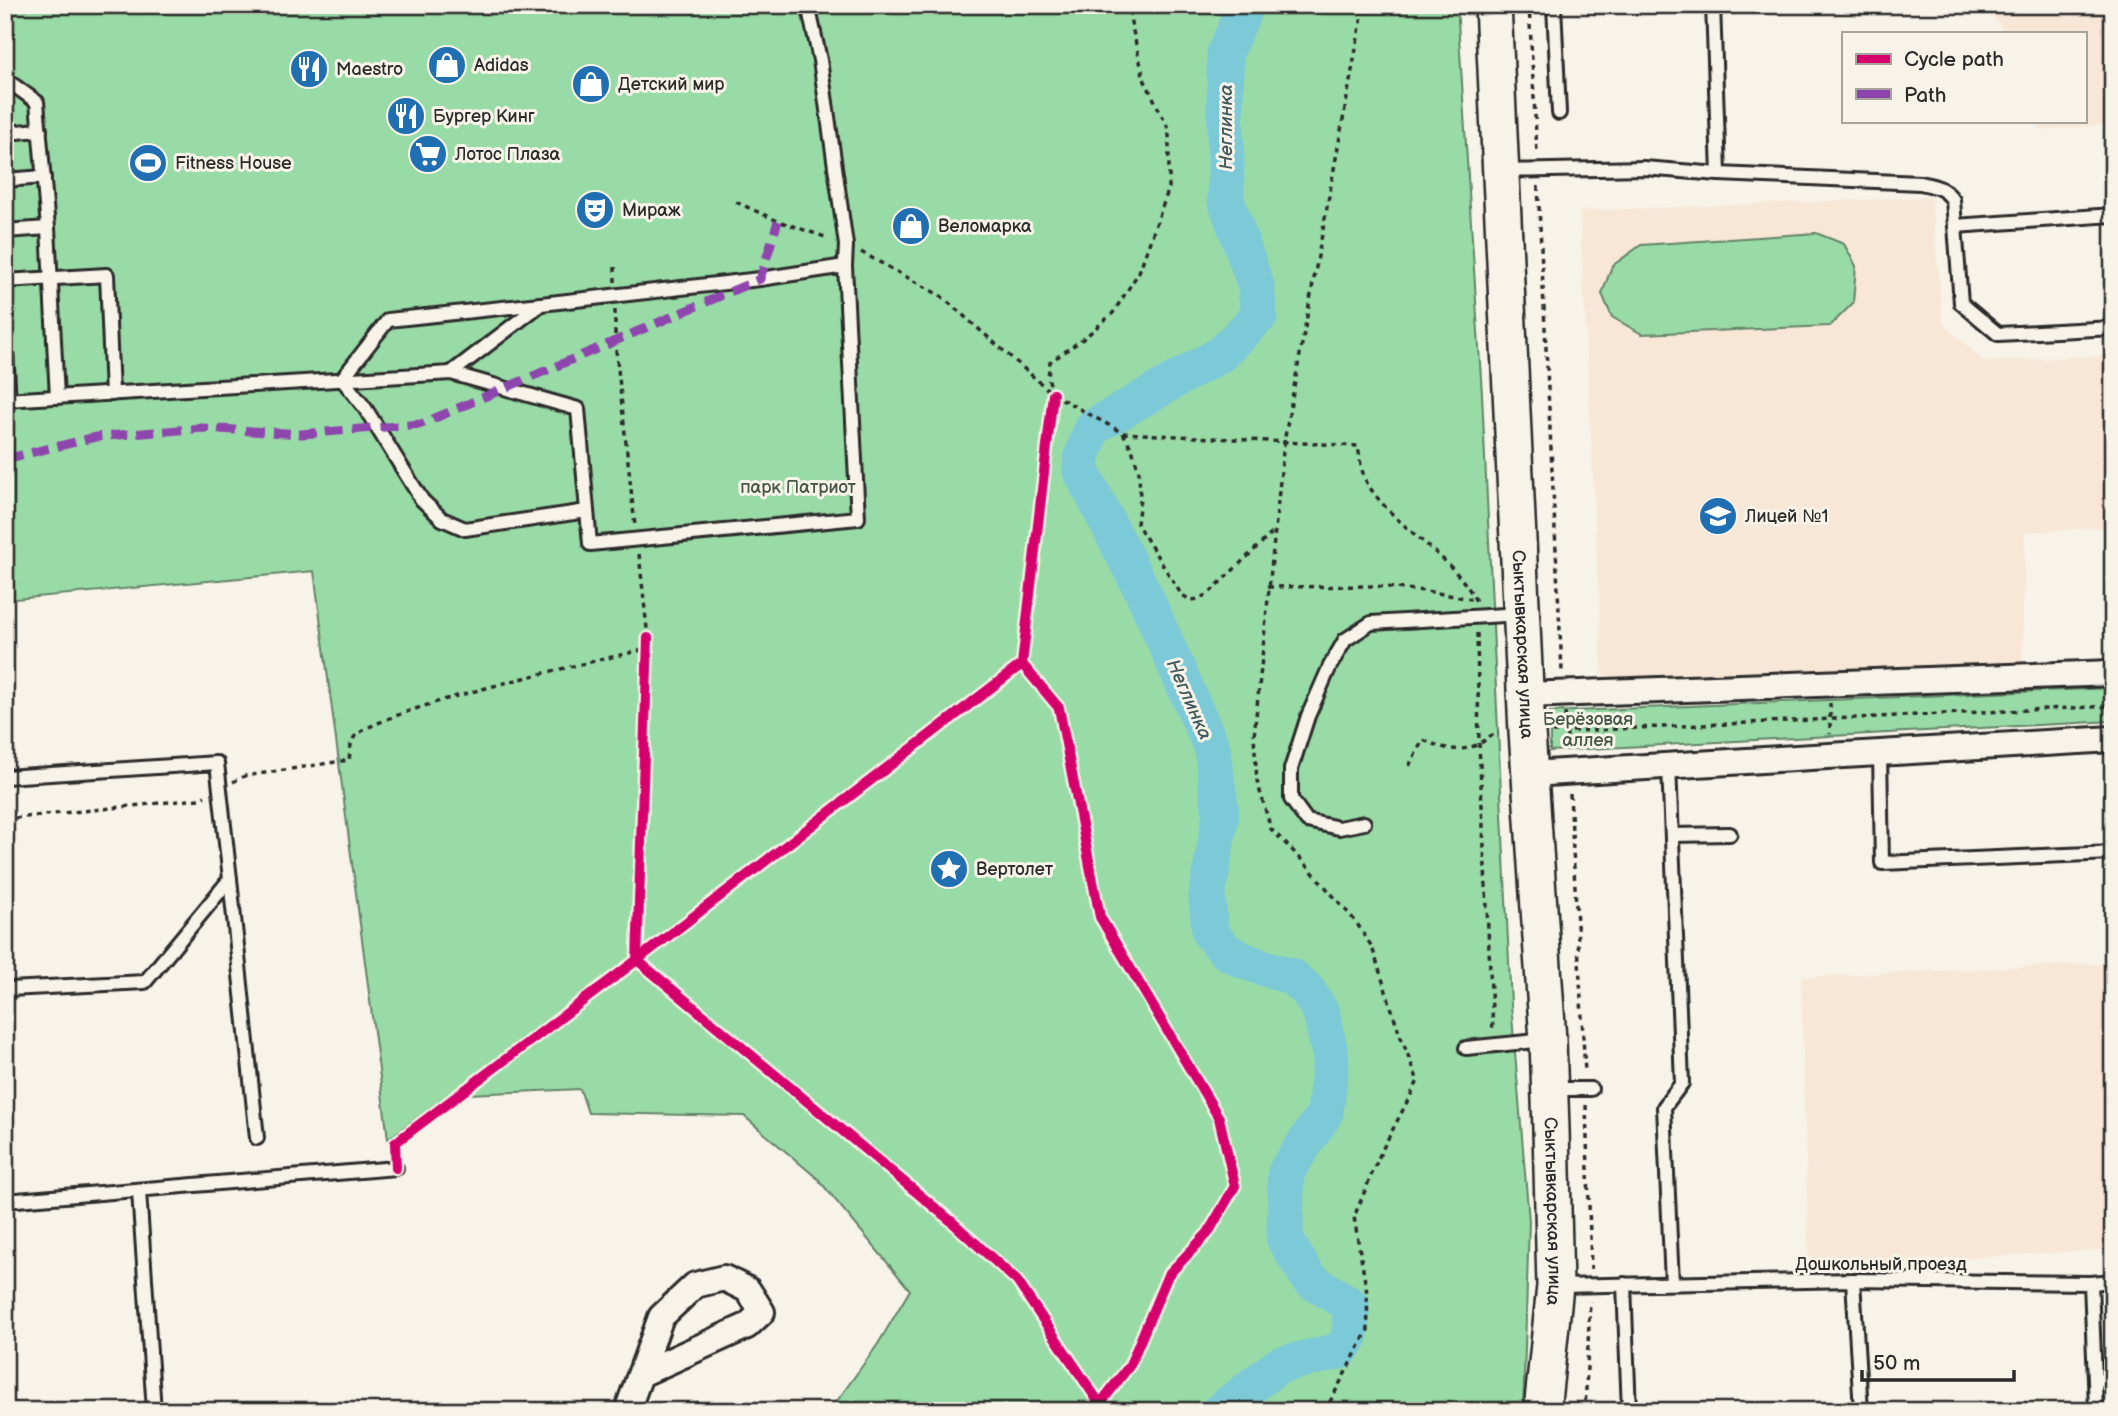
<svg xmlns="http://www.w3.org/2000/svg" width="2118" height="1416" viewBox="0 0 2118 1416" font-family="'Balsamiq Sans',sans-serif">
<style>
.built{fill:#f8e6d6}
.green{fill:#99dba6;stroke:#628368;stroke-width:2}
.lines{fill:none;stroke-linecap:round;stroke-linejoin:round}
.river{stroke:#7bc9d8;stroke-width:37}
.lane-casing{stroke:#2b2b2b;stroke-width:18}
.street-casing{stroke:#2b2b2b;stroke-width:30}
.secondary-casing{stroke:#2b2b2b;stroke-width:40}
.path{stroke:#2b2b2b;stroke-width:3.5;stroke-dasharray:5 5;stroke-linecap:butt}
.lane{stroke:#f7f3e8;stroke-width:12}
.street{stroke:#f7f3e8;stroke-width:24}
.secondary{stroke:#f7f3e8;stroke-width:35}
.quiet{stroke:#8e44ad;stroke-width:9;stroke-dasharray:18 9;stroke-linecap:butt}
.cycleway-casing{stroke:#f7f3e8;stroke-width:15}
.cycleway{stroke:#d6006c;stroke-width:10}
.labels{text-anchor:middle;stroke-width:6;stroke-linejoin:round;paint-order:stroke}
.poi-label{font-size:18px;fill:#2b2b2b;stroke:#f7f3e8;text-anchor:start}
.park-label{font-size:18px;fill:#46574a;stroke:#f7f3e8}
.street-label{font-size:18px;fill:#2b2b2b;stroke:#f7f3e8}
.water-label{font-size:19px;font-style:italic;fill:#435a5f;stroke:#f7f3e8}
</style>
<rect width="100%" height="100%" fill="#f7f3e8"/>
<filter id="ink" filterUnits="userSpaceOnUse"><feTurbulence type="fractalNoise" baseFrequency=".0143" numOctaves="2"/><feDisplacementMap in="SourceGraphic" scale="14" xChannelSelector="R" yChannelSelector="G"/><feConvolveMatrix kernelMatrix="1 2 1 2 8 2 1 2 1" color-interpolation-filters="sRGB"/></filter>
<g filter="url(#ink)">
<!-- built -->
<g class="built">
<path d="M1982,5h131v119l-71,6 -10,-9h53v-88h-82l-5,-11z"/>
<path d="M1931,197l12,127 42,38 128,-7v172l-88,5 -3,130 -194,7 -225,12 -23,-470z"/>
<path d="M2113,963v286l-304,18 -8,-290z"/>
</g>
<!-- green -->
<g class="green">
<path d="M5,5h1452l25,389 29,610 18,217 -6,190h-693l48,-67 32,-54 -92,-111 -74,-63 -156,-3 -8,-24 -132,6 -60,44 -74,-568 -309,29z"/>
<path d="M1816,233l28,11 12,22 -3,37 -23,23 -188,8 -30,-17 -10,-23 10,-28 29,-21z"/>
<path d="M2113,688v33l-563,30v-39z"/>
</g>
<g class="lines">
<!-- river -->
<path class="river" d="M1220,1411l59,-46 61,-14 10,-14 1,-32 -41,-25 -25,-40 1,-68 39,-59 6,-55 -10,-46 -14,-22 -15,-13 -48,-16 -18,-10 -16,-18 -3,-37 14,-82 -9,-66 -68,-154 -63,-123 1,-14 11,-30 128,-73 38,-38 -3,-30 -30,-86 -1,-147 21,-48"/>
<defs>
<g id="lane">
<path d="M1554,5l5,108"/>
<path d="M1713,5l6,169"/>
<path d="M5,79l32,23 11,126 9,169"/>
<path d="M5,133l35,-3"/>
<path d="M1504,171l140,-3 75,6 201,9c14,3 24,4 33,17l8,103 37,31 115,-6"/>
<path d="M5,180l39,-3"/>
<path d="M1955,226l158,-11"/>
<path d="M5,231l43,-3"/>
<path d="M5,281l102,-6 5,119"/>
<path d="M540,304l-152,16 -46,59 23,29 57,92 20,19 23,10 122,-18"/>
<path d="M5,336l4,64"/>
<path d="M451,373l90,-69 219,-25 85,-13 1,-21 -26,-185 -12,-55"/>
<path d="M5,400l446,-27 127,36 12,135 268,-26 -13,-252"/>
<path d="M1880,753l2,110 231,-10"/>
<path d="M1669,766l13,317 -18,24 8,176"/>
<path d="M5,777l212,-14 13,116 -85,103 -136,7 -4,-3"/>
<path d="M1364,823l-25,5 -32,-7 -16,-22v-30l17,-53 22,-50 15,-26 26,-17 150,-9"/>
<path d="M1672,835l58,-1"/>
<path d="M230,879l27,259"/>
<path d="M1466,1048l80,-8"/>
<path d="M1562,1089h29"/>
<path d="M139,1191l15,220"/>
<path d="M5,1201l391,-33"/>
<path d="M1853,1280l8,131"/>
<path d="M2091,1283l22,-2"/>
<path d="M1624,1284l5,127"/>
<path d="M1559,1286l294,-6 238,3 4,98 18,-1"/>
<path d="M2095,1381l1,30"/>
<path d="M296,1411h3"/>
</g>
<g id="street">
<path d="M1525,695l588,-22"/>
<path d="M1530,774l583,-35"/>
<path d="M627,1411l34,-94 34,-32 29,-7 24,12 14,22 -15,14 -106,48"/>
</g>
<g id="secondary">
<path id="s1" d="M1493,5l34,727 21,308 3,90 4,156 -13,125"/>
</g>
</defs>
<!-- lane casing -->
<use href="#lane" class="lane-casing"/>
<!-- street casing -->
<use href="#street" class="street-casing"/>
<!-- secondary casing -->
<use href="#secondary" class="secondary-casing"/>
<!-- path -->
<g class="path">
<path d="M1529,5l8,148"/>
<path d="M1538,186l24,485"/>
<path d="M736,202l42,19 50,17"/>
<path d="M861,252l80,44 112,98 70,39 235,13c2,11 3,27 9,37 28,46 84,70 109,118"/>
<path d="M615,282v-16"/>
<path d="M615,310v31l20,185"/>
<path d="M1123,433l9,16 7,23 1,27 -3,25 44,70c10,8 16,7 27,0l64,-61"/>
<path d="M639,554l9,84 -11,322 314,261 66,60 83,123"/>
<path d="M1268,587l107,-1 51,5 45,8"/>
<path d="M1477,633l2,111 14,287"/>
<path d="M1022,664l37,44 41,209 119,201 16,68 -27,47 -40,42 -38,90 -30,39 -10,7"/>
<path d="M1830,703v31"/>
<path d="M1565,713l3,38"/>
<path d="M1552,732l561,-26"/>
<path d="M1409,766l14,-26c21,8 33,14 56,4 8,-4 10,-10 20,-10"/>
<path d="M233,782l12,-6 104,-16c1,-6 1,-15 4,-21 18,-29 250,-80 294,-90"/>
<path d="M1570,794l15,279"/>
<path d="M5,819l194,-20 6,-3"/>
<path d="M1586,1105l5,164"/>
<path d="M395,1152v-9l242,-183 385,-296 31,-270 -5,-17 2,-15 33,-23 30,-26 26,-41 30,-84v-58l-25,-51 -14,-61 1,-13"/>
<path d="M1325,1411l43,-81 -1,-37 -13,-76 27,-65 37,-71 -19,-49 -27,-85 -16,-25 -54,-62 -31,-31 -14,-48 -3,-45 30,-294 80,-437"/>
<path d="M1585,1411l5,-110"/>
</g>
<!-- lane -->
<use href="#lane" class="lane"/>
<!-- street -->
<use href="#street" class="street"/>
<!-- secondary -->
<use href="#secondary" class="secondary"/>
<!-- quiet -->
<path class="quiet" d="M5,459l91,-22 106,-9 99,6 120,-10 339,-145 18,-58"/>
<defs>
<g id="cycleway">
<path d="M648,638l-11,322 314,261 66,60 83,123"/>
<path d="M1022,664l37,44 41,209 119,201 16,68 -27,47 -40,42 -38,90 -30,39 -10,7"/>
<path d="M396,1168l-1,-25 242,-183 385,-296 31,-270"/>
</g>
</defs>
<!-- cycleway casing -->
<use href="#cycleway" class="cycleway-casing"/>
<!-- cycleway -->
<use href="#cycleway" class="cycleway"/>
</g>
</g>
<!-- icons -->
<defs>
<symbol id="shop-disc" viewBox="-11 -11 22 22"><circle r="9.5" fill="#1f6fb2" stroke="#f7f3e8"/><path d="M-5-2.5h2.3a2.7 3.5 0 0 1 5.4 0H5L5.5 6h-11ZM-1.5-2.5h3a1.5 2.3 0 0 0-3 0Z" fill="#fff"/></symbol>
<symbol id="restaurant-disc" viewBox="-11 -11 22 22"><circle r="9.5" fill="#1f6fb2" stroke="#f7f3e8"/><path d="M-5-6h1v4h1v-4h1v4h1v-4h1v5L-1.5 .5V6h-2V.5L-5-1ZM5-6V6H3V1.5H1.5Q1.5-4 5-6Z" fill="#fff"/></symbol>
<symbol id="supermarket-disc" viewBox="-11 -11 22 22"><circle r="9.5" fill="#1f6fb2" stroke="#f7f3e8"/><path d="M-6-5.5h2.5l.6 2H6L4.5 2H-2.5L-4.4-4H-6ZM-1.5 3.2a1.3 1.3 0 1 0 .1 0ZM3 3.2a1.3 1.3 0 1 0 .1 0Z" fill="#fff"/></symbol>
<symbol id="stadium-disc" viewBox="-11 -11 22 22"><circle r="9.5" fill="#1f6fb2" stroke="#f7f3e8"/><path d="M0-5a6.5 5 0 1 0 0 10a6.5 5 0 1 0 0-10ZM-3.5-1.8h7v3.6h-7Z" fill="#fff"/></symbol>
<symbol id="theatre-disc" viewBox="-11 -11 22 22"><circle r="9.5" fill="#1f6fb2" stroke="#f7f3e8"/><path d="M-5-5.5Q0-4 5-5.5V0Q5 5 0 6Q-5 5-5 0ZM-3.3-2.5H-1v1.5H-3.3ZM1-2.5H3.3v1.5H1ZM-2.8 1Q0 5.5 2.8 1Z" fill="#fff"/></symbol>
<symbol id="school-disc" viewBox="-11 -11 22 22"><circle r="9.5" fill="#1f6fb2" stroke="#f7f3e8"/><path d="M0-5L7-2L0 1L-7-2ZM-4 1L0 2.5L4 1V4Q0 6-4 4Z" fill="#fff"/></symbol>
<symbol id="sight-disc" viewBox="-11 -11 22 22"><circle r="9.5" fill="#1f6fb2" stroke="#f7f3e8"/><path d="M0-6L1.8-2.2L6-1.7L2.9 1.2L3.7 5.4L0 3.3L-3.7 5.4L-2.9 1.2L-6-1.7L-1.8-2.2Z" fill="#fff"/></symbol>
</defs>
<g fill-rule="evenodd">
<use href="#shop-disc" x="425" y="43" width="44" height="44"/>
<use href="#restaurant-disc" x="287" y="47" width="44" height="44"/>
<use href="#shop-disc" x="569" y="62" width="44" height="44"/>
<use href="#restaurant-disc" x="384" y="94" width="44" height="44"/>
<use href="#supermarket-disc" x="406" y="132" width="44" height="44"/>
<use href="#stadium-disc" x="126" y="141" width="44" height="44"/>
<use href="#theatre-disc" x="573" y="188" width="44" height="44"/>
<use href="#shop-disc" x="889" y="204" width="44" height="44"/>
<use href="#school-disc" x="1696" y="494" width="44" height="44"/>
<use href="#sight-disc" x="927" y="847" width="44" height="44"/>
</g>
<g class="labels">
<!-- poi labels -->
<g class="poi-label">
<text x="474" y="71">Adidas</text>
<text x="336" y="75">Maestro</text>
<text x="618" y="90">Детский мир</text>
<text x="433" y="122">Бургер Кинг</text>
<text x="455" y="160">Лотос Плаза</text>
<text x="175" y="169">Fitness House</text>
<text x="622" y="216">Мираж</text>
<text x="938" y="232">Веломарка</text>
<text x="1745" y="522">Лицей №1</text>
<text x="976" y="875">Вертолет</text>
</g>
<!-- park labels -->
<g class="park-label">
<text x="798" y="493">парк Патриот</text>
<text x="1588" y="725">Берёзовая<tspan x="1588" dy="21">аллея</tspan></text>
</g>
<!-- street labels -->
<g class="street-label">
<text dy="6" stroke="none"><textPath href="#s1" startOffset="640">Сыктывкарская улица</textPath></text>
<text dy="6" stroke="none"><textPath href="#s1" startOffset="1208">Сыктывкарская улица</textPath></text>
<text x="1881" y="1270">Дошкольный проезд</text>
</g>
<!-- water labels -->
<g class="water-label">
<text transform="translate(1225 127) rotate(-90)" y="7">Неглинка</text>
<text transform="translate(1190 699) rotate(66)" y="7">Неглинка</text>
</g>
</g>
<!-- margin -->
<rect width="2118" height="1416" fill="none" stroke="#f7f3e8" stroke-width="28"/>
<rect x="14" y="14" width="2090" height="1388" fill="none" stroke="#2b2b2b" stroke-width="2.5" filter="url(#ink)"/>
<!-- legend -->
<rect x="1842" y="32" width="245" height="91" fill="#f7f3e8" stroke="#a5a39c" stroke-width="2"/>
<rect x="1856" y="54" width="35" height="10" fill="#d6006c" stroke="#a5a39c" stroke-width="2"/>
<text x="1904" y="66" font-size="21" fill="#2b2b2b">Cycle path</text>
<rect x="1856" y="89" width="35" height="10" fill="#8e44ad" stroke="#a5a39c" stroke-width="2"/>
<text x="1904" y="102" font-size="21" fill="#2b2b2b">Path</text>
<!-- scale -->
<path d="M1862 1370v10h152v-10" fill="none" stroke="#2b2b2b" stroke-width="3.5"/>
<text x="1873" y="1370" font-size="21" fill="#2b2b2b" stroke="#f7f3e8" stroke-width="5" paint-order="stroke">50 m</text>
</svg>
